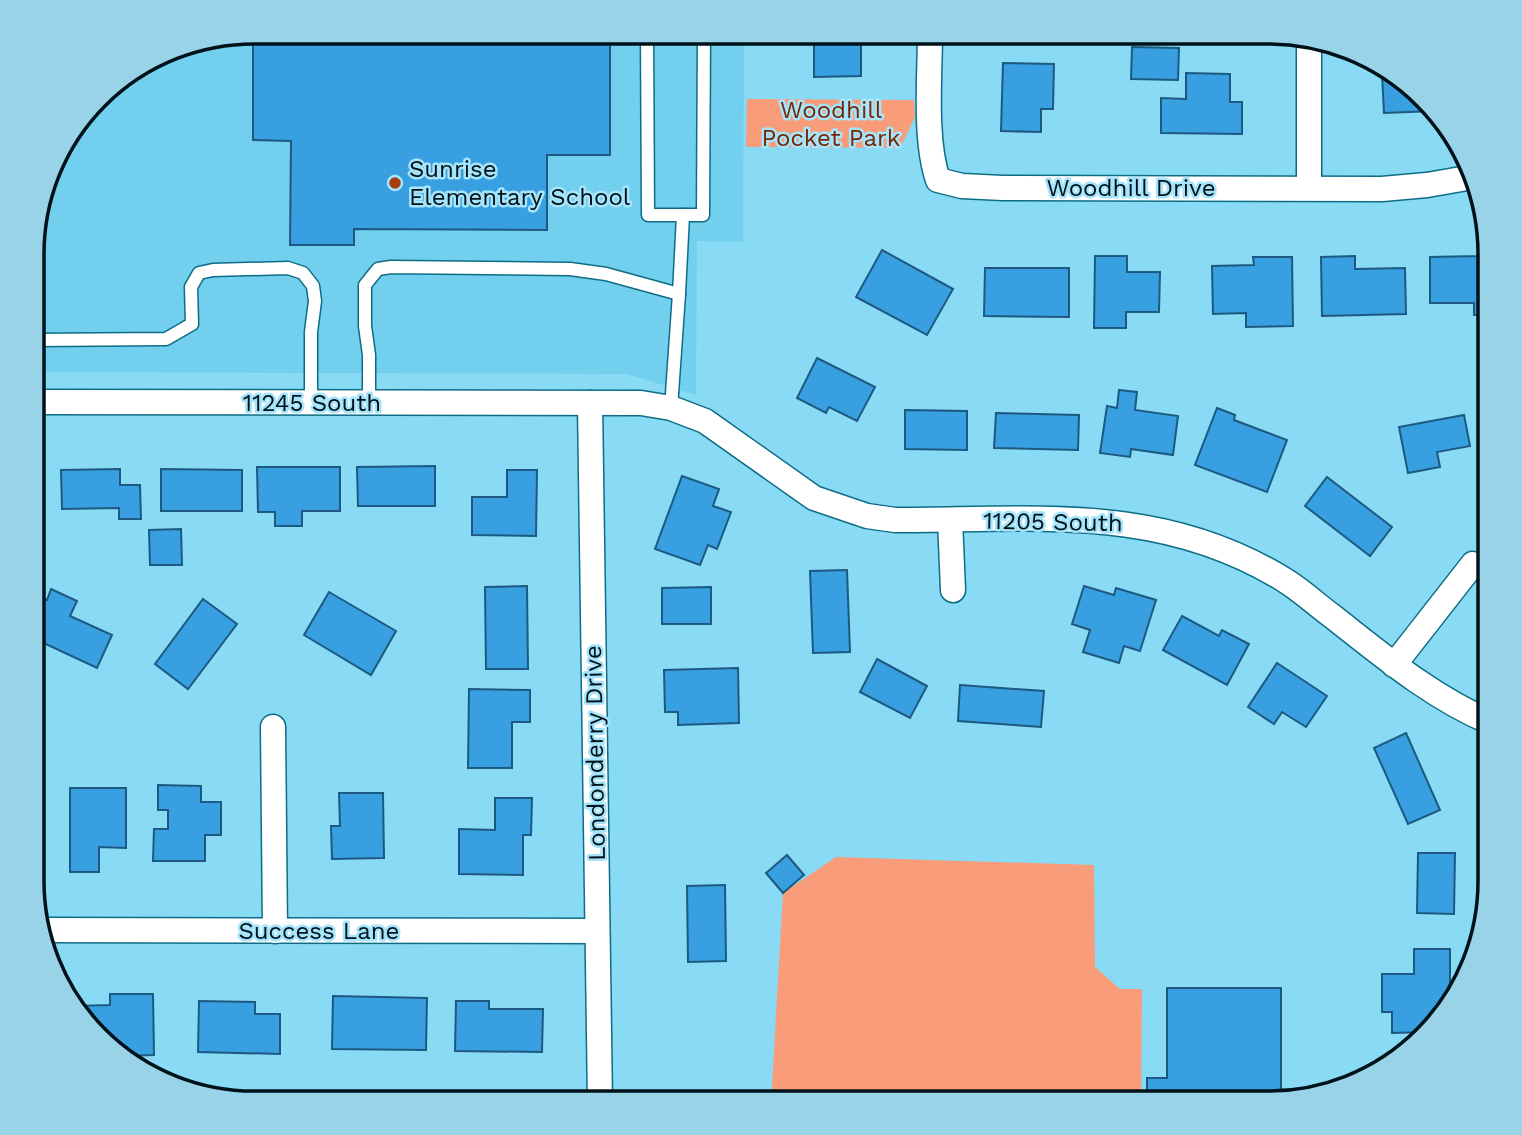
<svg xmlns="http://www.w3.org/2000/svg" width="1522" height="1135" viewBox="0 0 1522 1135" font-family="'Work Sans',sans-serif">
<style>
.built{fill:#72cfed}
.green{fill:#f89c79}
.building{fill:#389fe0;stroke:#1d5980;stroke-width:2}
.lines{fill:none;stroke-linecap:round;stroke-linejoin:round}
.service-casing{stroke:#0d6d85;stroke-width:15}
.minor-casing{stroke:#0d6d85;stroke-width:27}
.service{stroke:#fff;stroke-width:12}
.minor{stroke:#fff;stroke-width:24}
.poi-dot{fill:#a33f0f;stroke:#a5e4fa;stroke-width:2.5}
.labels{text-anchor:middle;stroke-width:5;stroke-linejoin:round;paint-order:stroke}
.park-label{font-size:24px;fill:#762700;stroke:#a5e4fa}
.poi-label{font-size:24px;fill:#001219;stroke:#a5e4fa;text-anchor:start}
.street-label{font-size:24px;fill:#001219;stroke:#a5e4fa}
.rim{fill:none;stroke:#001219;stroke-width:3.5}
</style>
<rect width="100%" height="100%" fill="#89daf5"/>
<!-- built -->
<path class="built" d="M253,32h491l-1,210 -46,-1 -1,154 -69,-21 -594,-2v-148l28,-81 46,-57 75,-43z"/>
<!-- green -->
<g class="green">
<path d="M747,99l167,1 1,17 -15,31 -154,-1z"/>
<path d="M836,857l258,8 1,102 25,22h22l-1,114h-370l12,-210z"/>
</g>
<!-- building -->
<g class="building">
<path d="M253,32h357v123h-63v75l-193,-1v16h-64l1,-104 -38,-1z"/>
<path d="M814,32h57v3h-10v41l-47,1z"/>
<path d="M1132,47l47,1 -1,32 -47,-1z"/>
<path d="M1003,63l51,1 -1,45h-12v23l-40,-1z"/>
<path d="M1186,73l44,1v28h12v32l-81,-1v-35l25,1z"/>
<path d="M1382,74h12l21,12 19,25 -50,2z"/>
<path d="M1478,245h11l1,8v62h-16v-12h-44v-46l48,-1z"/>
<path d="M882,250l71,39 -26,46 -71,-38z"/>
<path d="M1095,256h32v16h33l-1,40h-33v16h-32z"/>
<path d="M1355,256v13l50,-1 1,46 -84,2 -1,-59z"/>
<path d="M1253,257h39l1,69 -47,1v-14l-33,1 -1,-48 42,-1z"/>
<path d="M985,268h84v49l-85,-1z"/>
<path d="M817,358l58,29 -18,34 -28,-14 -3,6 -29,-15z"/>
<path d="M1119,390l18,2 -2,18 43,6 -5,39 -42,-6 -1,8 -30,-4 7,-47 10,2z"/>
<path d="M1217,408l18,7 -1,5 53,20 -20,52 -72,-27z"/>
<path d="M905,410l62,1v39l-62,-1z"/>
<path d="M996,413l83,2 -1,35 -84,-2z"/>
<path d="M1464,415l6,31 -33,6 3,15 -32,6 -9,-46z"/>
<path d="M435,466v40h-77l-1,-39z"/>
<path d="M257,467h83v44h-38v15h-27v-14h-17z"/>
<path d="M120,469v16h20l1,34h-22v-11l-57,1 -1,-39z"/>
<path d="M161,469l81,1v41h-81z"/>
<path d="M507,470h30l-1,66 -64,-1v-38h35z"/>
<rect x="33" y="471" width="7" height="40"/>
<path d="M682,476l37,13 -6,17 18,6 -14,37 -9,-4 -8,20 -45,-16z"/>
<path d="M1327,477l65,50 -22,29 -65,-50z"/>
<path d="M181,529l1,36h-32l-1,-35z"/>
<path d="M847,570l3,82 -37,1 -3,-82z"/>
<path d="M527,586l1,83h-42l-1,-82z"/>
<path d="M1084,586l30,9 2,-7 40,12 -16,51 -16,-5 -5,17 -36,-11 7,-22 -18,-6z"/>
<path d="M711,587v37h-49v-36z"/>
<path d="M51,589l26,12 -7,15 42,19 -15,33 -64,-30v-45l14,7z"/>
<path d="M329,592l67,39 -25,44 -67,-40z"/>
<path d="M203,599l34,25 -49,65 -33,-25z"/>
<path d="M1182,616l37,20 3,-6 27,14 -22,41 -64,-35z"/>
<path d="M877,659l50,27 -17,32 -50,-26z"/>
<path d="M1277,663l50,33 -21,31 -24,-15 -8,12 -26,-17z"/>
<path d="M738,668l1,55 -61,2v-13h-13l-1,-42z"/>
<path d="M960,685l84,6 -3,36 -83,-6z"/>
<path d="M469,689l61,1v32h-18v46h-44z"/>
<path d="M1406,733l34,77 -32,14 -34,-76z"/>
<path d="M158,785l43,1v16h20v33h-16v26h-52l1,-32h14v-19h-10z"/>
<path d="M70,788h56v60l-27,-1v25h-29z"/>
<path d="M339,793h44l1,65 -52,1 -1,-33h9z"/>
<path d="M495,798h37l-1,37h-8v40l-64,-1v-45l36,1z"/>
<path d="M1418,853h37l-1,61 -37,-1z"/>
<path d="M787,855l17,20 -21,18 -17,-20z"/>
<path d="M725,885l1,76 -38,1 -1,-76z"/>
<path d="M1414,949h36v55l-14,24 -7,4 -37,1v-21h-10v-38h32z"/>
<path d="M1167,988h114v113l-12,3 -122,-1v-25h20z"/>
<path d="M110,994h43l1,61 -35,1 -12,-7 -33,-43 36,-1z"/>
<path d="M333,996l94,2 -1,52 -94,-1z"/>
<path d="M199,1001l56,1v12h25v40l-82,-2z"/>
<path d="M456,1001h33v8h54l-1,43 -87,-1z"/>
</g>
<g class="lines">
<defs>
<g id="service">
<path d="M647,32l1,183h55l1,-183"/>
<path d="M679,294l4,-79"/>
<path d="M33,340l133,-1 26,-15 -1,-37 8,-14 14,-3 75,-2 15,5 10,13 2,15 -4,31v71"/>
<path d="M369,403v-48l-4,-29v-41l13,-16 13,-2 179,2 36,5 73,20 -8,114"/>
</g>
<g id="minor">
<path d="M930,32c0,44 -6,107 8,148l24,6 41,2 379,1 45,-4 46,-8"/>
<path d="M1309,188v-150"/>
<path d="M33,402l608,1 30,5 34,13 109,77 53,18 28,4c139,0 267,-17 391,61 16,10 31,24 46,35 50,39 99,81 158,106"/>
<path d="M590,403l10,700"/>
<path d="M950,520l3,70"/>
<path d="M1394,665l79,-101"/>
<path d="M273,727l2,204"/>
<path d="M41,930l555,1"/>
</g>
</defs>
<!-- service casing -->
<use href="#service" class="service-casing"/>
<!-- minor casing -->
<use href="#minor" class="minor-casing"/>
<!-- service -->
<use href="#service" class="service"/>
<!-- minor -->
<use href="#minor" class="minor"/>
</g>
<!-- markers -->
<circle class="poi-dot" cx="395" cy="183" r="7"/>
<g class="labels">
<!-- park labels -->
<g class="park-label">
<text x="831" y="118">Woodhill<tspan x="831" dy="28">Pocket Park</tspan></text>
</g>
<!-- poi labels -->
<g class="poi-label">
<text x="409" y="177">Sunrise<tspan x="409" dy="28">Elementary School</tspan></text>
</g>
<!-- street labels -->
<g class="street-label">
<text x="1131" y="196">Woodhill Drive</text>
<text x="312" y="411">11245 South</text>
<text transform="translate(1053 522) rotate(1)" y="8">11205 South</text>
<text transform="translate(595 753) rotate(-91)" y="8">Londonderry Drive</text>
<text x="319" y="939">Success Lane</text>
</g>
</g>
<!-- crop -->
<path d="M0 0H1522V1135H0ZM254 44H1268A210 210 0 0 1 1478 254V881A210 210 0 0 1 1268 1091H254A210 210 0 0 1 44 881V254A210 210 0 0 1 254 44Z" fill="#98d3e8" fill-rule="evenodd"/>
<path class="rim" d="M254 44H1268A210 210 0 0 1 1478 254V881A210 210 0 0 1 1268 1091H254A210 210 0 0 1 44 881V254A210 210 0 0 1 254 44Z"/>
</svg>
